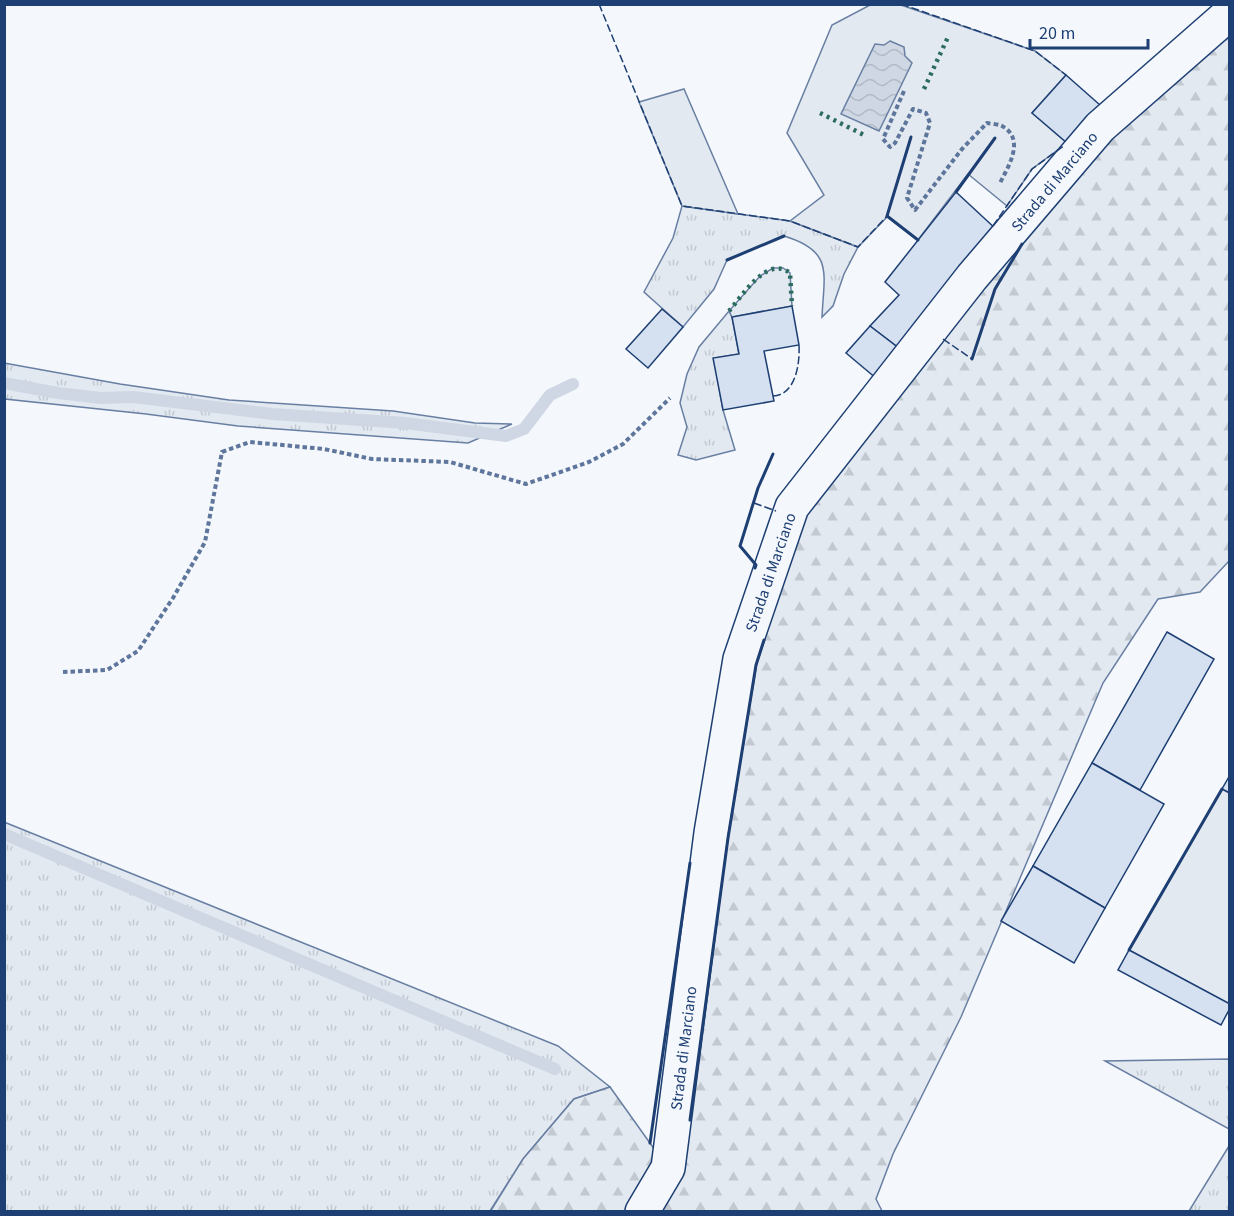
<svg xmlns="http://www.w3.org/2000/svg" width="1234" height="1216" viewBox="0 0 1234 1216" font-family="'Source Sans 3',sans-serif">
<style>
.grass{fill:url(#grass-tufts);stroke:#687fa3;stroke-width:1.5}
.forest{fill:url(#forest-firs);stroke:#687fa3;stroke-width:1.5}
.garden{fill:#e3e9f0;stroke:#687fa3;stroke-width:1.5}
.water{fill:url(#water-waves);stroke:#687fa3;stroke-width:1.5}
.lines{fill:none;stroke-linecap:round;stroke-linejoin:round}
.stream{stroke:#cfd7e4;stroke-width:12}
.building{fill:#d5e0f0;stroke:#1d3f73;stroke-width:1.5}
.street-casing{stroke:#1d3f73;stroke-width:36}
.path{stroke:#5e769c;stroke-width:4;stroke-dasharray:4.5 3;stroke-linecap:butt}
.street{stroke:#f4f7fb;stroke-width:33}
.hedge{stroke:#2c6c60;stroke-width:4.5;stroke-dasharray:3 4.5;stroke-linecap:butt}
.fence{stroke:#1d3f73;stroke-width:1.5;stroke-dasharray:8 3;stroke-linecap:butt}
.wall{stroke:#1d3f73;stroke-width:3}
.labels{text-anchor:middle;stroke-width:4.5;stroke-linejoin:round;paint-order:stroke}
.street-label{font-size:16px;fill:#1d3f73;stroke:#f4f7fb}
</style>
<defs>
<pattern id="grass-tufts" width="24" height="20" patternUnits="userSpaceOnUse" patternTransform="scale(1.5)"><rect width="24" height="20" fill="#e3e9f0"/><path d="M3 7l-1-3M5 7V3M7 7l1-3M15 17l-1-3M17 17v-4M19 17l1-3" fill="none" stroke="#c2c9d1"/></pattern>
<pattern id="forest-firs" width="22" height="20" patternUnits="userSpaceOnUse" patternTransform="scale(1.5)"><rect width="22" height="20" fill="#e3e9f0"/><path d="M5 1l3.5 6h-7zM16 11l3.5 6h-7z" fill="#c2c9d1"/></pattern>
<pattern id="water-waves" width="16" height="10" patternUnits="userSpaceOnUse" patternTransform="scale(1.5)"><rect width="16" height="10" fill="#cfd7e4"/><path d="M0 5q4-4 8 0t8 0" fill="none" stroke="#b1bac7"/></pattern>
</defs>
<rect width="100%" height="100%" fill="#f4f7fb"/>
<!-- grass -->
<g class="grass">
<path d="M682,206l108,15 68,26 -14,27 -11,32 -11,11c2,-44 12,-66 -38,-81l-57,24 -13,29 -31,38 -39,-35 29,-54z"/>
<path d="M729,311l3,6 7,37 -25,4 9,52 12,40 -39,10 -18,-5 9,-28 -7,-24 7,-29 12,-27z"/>
<path d="M4,363l116,21 109,16 164,11 82,12 37,1 -44,19 -230,-17 -92,-12 -141,-15z"/>
<path d="M4,822l554,224 52,41 -36,12 -51,60 -33,52h-485z"/>
<path d="M1229,1059v70l-124,-68z"/>
<path d="M1229,1146v65h-40z"/>
</g>
<!-- forest -->
<path class="forest" d="M1230,22l-1,539 -29,31 -42,7 -55,84 -142,334 -68,137 -17,45 6,12 -392,1 33,-53 51,-60 36,-12 57,80 44,-334 81,-326 233,-291z"/>
<!-- garden -->
<g class="garden">
<path d="M870,5h31l134,46 31,24 -34,38 35,30 -35,26 -25,37 -39,-32 -50,66 -30,-24 -30,31 -68,-26 34,-26 -37,-62 45,-108z"/>
<path d="M684,89l54,125 -56,-8 -43,-104z"/>
<path d="M773,268h10l7,5 2,33 -60,11 -3,-6 31,-35z"/>
<path d="M1222,789l7,4v211l-100,-54z"/>
</g>
<!-- water -->
<path class="water" d="M890,41l14,6 1,9 7,7 -33,68 -38,-17 34,-70 9,1z"/>
<g class="lines">
<!-- stream -->
<g class="stream">
<path d="M4,383l54,10 43,5 32,-1 140,17 132,9 101,13 18,-7 26,-34 23,-11"/>
<path d="M4,834l551,235"/>
</g>
</g>
<!-- building -->
<g class="building">
<path d="M1066,75l34,30 -33,38 -35,-30z"/>
<path d="M956,192l41,38 -97,119 -30,-23 29,-31 -14,-13z"/>
<path d="M792,306l7,39 -35,6 10,50 -51,9 -10,-52 26,-4 -7,-37z"/>
<path d="M662,309l21,18 -35,41 -22,-19z"/>
<path d="M870,326l30,23 -23,30 -31,-26z"/>
<path d="M1167,632l47,27 -74,131 -48,-27z"/>
<path d="M1092,763l72,41 -59,104 -72,-42z"/>
<path d="M1230,775v18l-8,-4z"/>
<path d="M1033,866l72,42 -31,55 -73,-42z"/>
<path d="M1129,950l101,54v4l-9,17 -103,-55z"/>
</g>
<g class="lines">
<defs>
<path id="street" d="M642,1212l26,-44 43,-335 29,-174 52,-152 180,-230 128,-150 130,-114"/>
</defs>
<!-- street casing -->
<use href="#street" class="street-casing"/>
<!-- path -->
<g class="path">
<path d="M904,91l-21,48 7,8 5,-4 18,-34 13,4 4,10 -23,75 8,12 47,-61 25,-26c4,1 11,1 15,3 24,13 6,41 -2,57"/>
<path d="M63,672l44,-2 31,-19 35,-53 32,-56 17,-90 28,-10 74,7 48,10 78,3 76,22 63,-22 34,-18 47,-46"/>
</g>
<!-- street -->
<use href="#street" class="street"/>
<!-- hedge -->
<g class="hedge">
<path d="M924,89l24,-52"/>
<path d="M820,113l46,23"/>
<path d="M729,311c14,-16 38,-56 61,-38l2,33"/>
</g>
<!-- fence -->
<g class="fence">
<path d="M599,4l83,202 108,15 68,26 29,-31"/>
<path d="M901,4l134,47 31,24"/>
<path d="M993,226l39,-57 33,-24"/>
<path d="M943,339l29,20"/>
<path d="M773,396c23,-1 27,-33 26,-51"/>
<path d="M754,503l22,8"/>
</g>
<!-- wall -->
<g class="wall">
<path d="M911,137l-24,79 31,24"/>
<path d="M956,192l39,-54"/>
<path d="M727,260l57,-24"/>
<path d="M972,359l23,-70 27,-45"/>
<path d="M755,568l1,-3 -16,-19 18,-58 15,-34"/>
<path d="M1129,950l93,-161"/>
<path d="M690,1120l38,-282 28,-173 8,-25"/>
<path d="M650,1143l40,-280"/>
</g>
</g>
<g class="labels">
<!-- street labels -->
<g class="street-label">
<text transform="translate(1054 181) rotate(-50)" y="6">Strada di Marciano</text>
<text transform="translate(770 572) rotate(-71)" y="6">Strada di Marciano</text>
<text transform="translate(683 1048) rotate(-83)" y="6">Strada di Marciano</text>
</g>
</g>
<!-- border -->
<rect width="1234" height="1216" fill="none" stroke="#1d3f73" stroke-width="12"/>
<!-- scale -->
<path d="M1030 39v9h118v-9" fill="none" stroke="#1d3f73" stroke-width="3"/>
<text x="1039" y="39" font-size="18" fill="#1d3f73" stroke="#f4f7fb" stroke-width="4.5" paint-order="stroke">20 m</text>
</svg>
